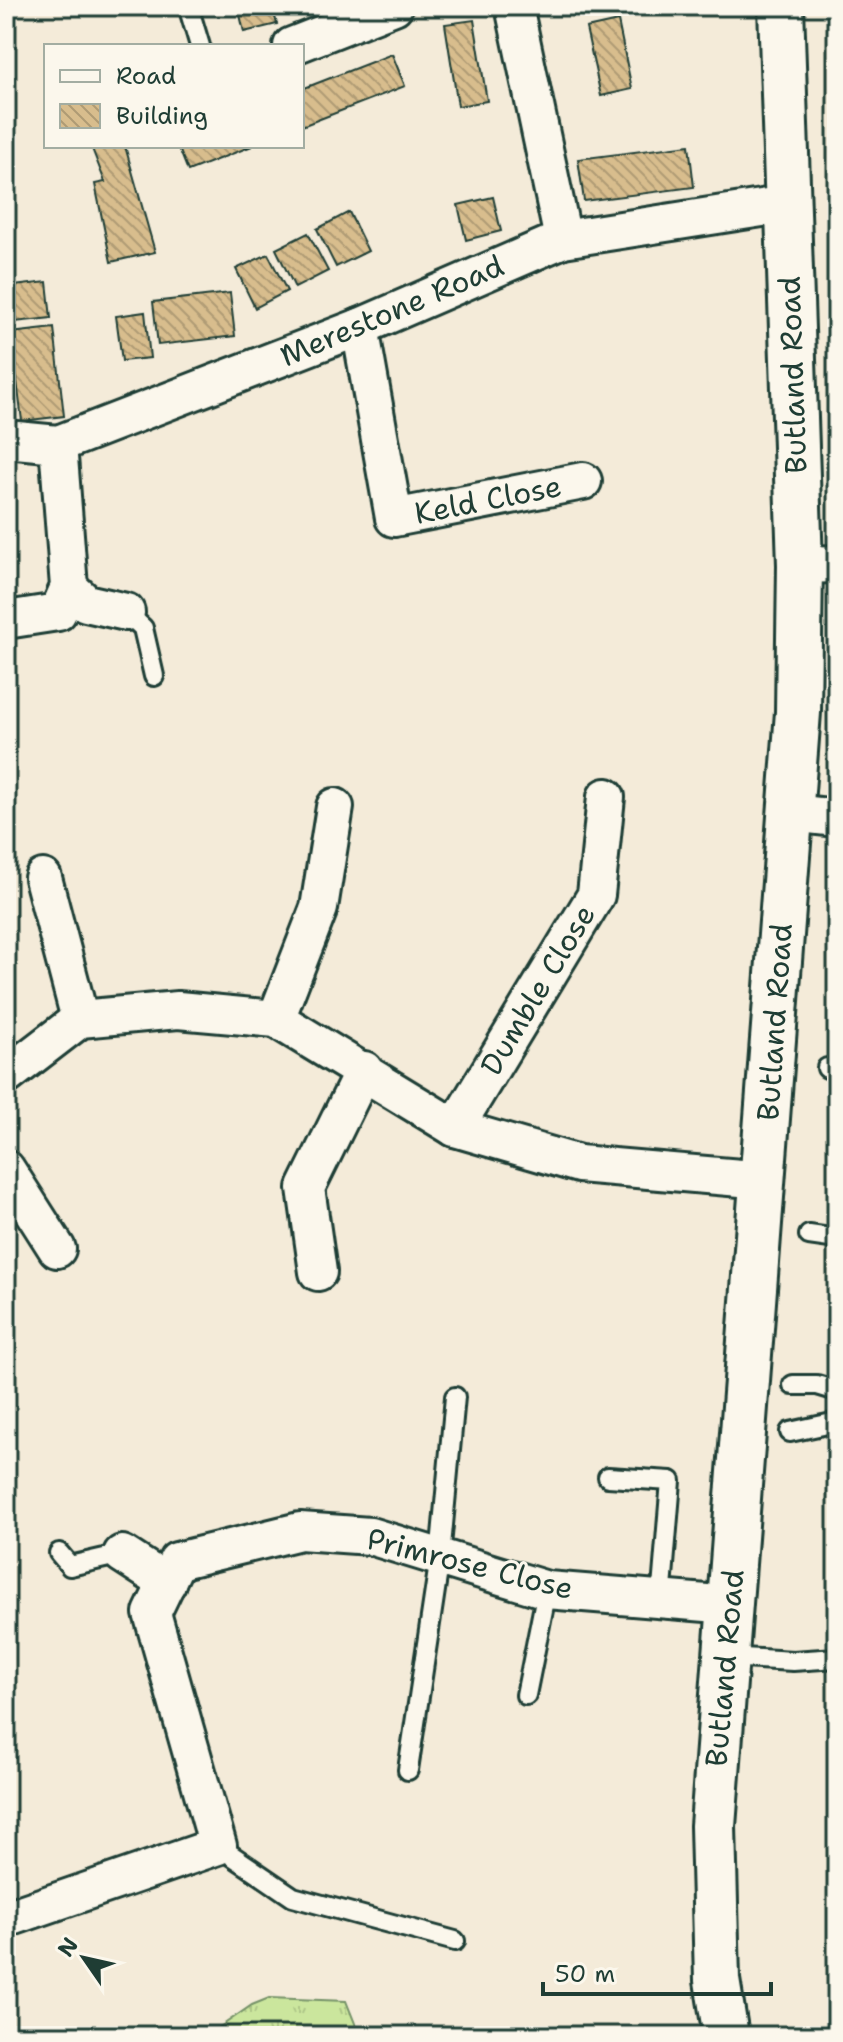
<svg xmlns="http://www.w3.org/2000/svg" width="843" height="2042" viewBox="0 0 843 2042" font-family="'Shantell Sans',sans-serif">
<style>
.grass{fill:url(#grass-tufts);stroke:#759268;stroke-width:2}
.building{fill:url(#building-back-hatch);stroke:#1f3d34;stroke-width:2}
.lines{fill:none;stroke-linecap:round;stroke-linejoin:round}
.lane-casing{stroke:#1f3d34;stroke-width:24}
.street-casing{stroke:#1f3d34;stroke-width:42}
.secondary-casing{stroke:#1f3d34;stroke-width:50}
.lane{stroke:#fbf7ec;stroke-width:18}
.street{stroke:#fbf7ec;stroke-width:36}
.secondary{stroke:#fbf7ec;stroke-width:44}
.labels{text-anchor:middle;stroke-width:6;stroke-linejoin:round;paint-order:stroke}
.street-label{font-size:30px;fill:#1f3d34;stroke:#fbf7ec}
</style>
<defs>
<pattern id="grass-tufts" width="24" height="20" patternUnits="userSpaceOnUse" patternTransform="scale(2)"><rect width="24" height="20" fill="#cbe69d"/><path d="M3 7l-1-3M5 7V3M7 7l1-3M15 17l-1-3M17 17v-4M19 17l1-3" fill="none" stroke="#aec688"/></pattern>
<pattern id="building-back-hatch" width="6" height="6" patternUnits="userSpaceOnUse" patternTransform="scale(2)"><rect width="6" height="6" fill="#d8bd8d"/><path d="M-1 5l2 2M0 0l6 6M5-1l2 2" fill="none" stroke="#af9b74"/></pattern>
</defs>
<rect width="100%" height="100%" fill="#f4ebd9"/>
<filter id="ink" filterUnits="userSpaceOnUse"><feTurbulence type="fractalNoise" baseFrequency=".0125" numOctaves="2"/><feDisplacementMap in="SourceGraphic" scale="16" xChannelSelector="R" yChannelSelector="G"/><feConvolveMatrix kernelMatrix="1 2 1 2 8 2 1 2 1" color-interpolation-filters="sRGB"/></filter>
<g filter="url(#ink)">
<!-- grass -->
<path class="grass" d="M269,1998l77,3 14,35h-153l45,-31z"/>
<!-- building -->
<g class="building">
<path d="M238,6h34l5,18 -33,8z"/>
<path d="M588,6h35l-32,10z"/>
<path d="M474,20l13,81 -29,5 -13,-82z"/>
<path d="M618,21l14,68 -31,7 -15,-68z"/>
<path d="M392,54l13,32 -103,40v-37z"/>
<path d="M689,145l5,42 -110,14 -6,-42z"/>
<path d="M91,146h34l30,106 -44,10 -16,-78 10,-2z"/>
<path d="M178,146h74l-64,25z"/>
<path d="M493,197l8,34 -35,9 -8,-35z"/>
<path d="M349,212l19,39 -32,16 -19,-38z"/>
<path d="M308,233l20,38 -33,17 -19,-39z"/>
<path d="M268,254l19,37 -32,17 -19,-39z"/>
<path d="M47,282l4,36 -45,5v-36z"/>
<path d="M230,293l5,43 -77,9 -5,-43z"/>
<path d="M145,312l5,46 -28,3 -6,-45z"/>
<path d="M54,328l10,88 -42,5 -11,-88z"/>
</g>
<g class="lines">
<defs>
<g id="lane">
<path d="M188,6l12,40"/>
<path d="M126,612l17,16 11,48"/>
<path d="M827,1068l10,1"/>
<path d="M809,1235l28,4"/>
<path d="M793,1385h24l20,6"/>
<path d="M790,1432l47,-10"/>
<path d="M608,1477l63,4 -10,120"/>
<path d="M59,1553l11,13 52,-12"/>
<path d="M726,1657l67,4 44,-3"/>
<path d="M526,1695l21,-105"/>
<path d="M408,1770l32,-213 15,-160"/>
<path d="M218,1846l75,51 162,44"/>
</g>
<g id="street">
<path d="M514,6l49,233"/>
<path d="M292,46l102,-40"/>
<path d="M360,327l34,191 189,-37"/>
<path d="M6,439l52,5 302,-117 203,-88 224,-35"/>
<path d="M800,565l37,-1"/>
<path d="M69,587l17,16 40,9"/>
<path d="M6,620l52,-8 11,-25 -11,-143"/>
<path d="M791,813l46,5"/>
<path d="M43,878l37,141"/>
<path d="M276,1019l43,-111 16,-101"/>
<path d="M6,1076l74,-57 98,-9 98,9 179,109 124,36 185,16"/>
<path d="M455,1128l141,-233 10,-98"/>
<path d="M6,1169l51,80"/>
<path d="M318,1272l-12,-84 58,-118"/>
<path d="M122,1554l45,29"/>
<path d="M6,1919l212,-73 -66,-233 25,-52 123,-30 70,5 177,54 184,15"/>
</g>
<path id="secondary" d="M726,2036l-9,-56 -4,-154 85,-1114 2,-147 -19,-559"/>
</defs>
<!-- lane casing -->
<use href="#lane" class="lane-casing"/>
<!-- street casing -->
<use href="#street" class="street-casing"/>
<!-- secondary casing -->
<use href="#secondary" class="secondary-casing"/>
<!-- lane -->
<use href="#lane" class="lane"/>
<!-- street -->
<use href="#street" class="street"/>
<!-- secondary -->
<use href="#secondary" class="secondary"/>
</g>
</g>
<g class="labels">
<!-- street labels -->
<g class="street-label">
<text transform="translate(392 311) rotate(-23)" y="10">Merestone Road</text>
<text transform="translate(793 375) rotate(-92)" y="10">Butland Road</text>
<text transform="translate(488 500) rotate(-11)" y="10">Keld Close</text>
<text transform="translate(538 990) rotate(-59)" y="10">Dumble Close</text>
<text transform="translate(775 1022) rotate(-86)" y="10">Butland Road</text>
<text transform="translate(470 1564) rotate(14)" y="10">Primrose Close</text>
<text transform="translate(725 1668) rotate(-85)" y="10">Butland Road</text>
</g>
</g>
<!-- margin -->
<rect width="843" height="2042" fill="none" stroke="#fbf7ec" stroke-width="32"/>
<rect x="16" y="16" width="811" height="2010" fill="none" stroke="#1f3d34" stroke-width="3" filter="url(#ink)"/>
<!-- legend -->
<rect x="44" y="44" width="260" height="104" fill="#fbf7ec" stroke="#a3ada2" stroke-width="2"/>
<rect x="60" y="70" width="40" height="12" fill="#fbf7ec" stroke="#a3ada2" stroke-width="2"/>
<text x="116" y="84" font-size="24" fill="#1f3d34">Road</text>
<rect x="60" y="104" width="40" height="24" fill="url(#building-back-hatch)" stroke="#a3ada2" stroke-width="2"/>
<text x="116" y="124" font-size="24" fill="#1f3d34">Building</text>
<!-- north arrow -->
<g transform="translate(84 1958) rotate(304)" stroke="#fbf7ec" stroke-width="6" paint-order="stroke">
<path d="M0-6L14 30L0 20L-14 30Z" fill="#1f3d34"/>
<text y="-12" font-size="22" font-weight="bold" text-anchor="middle" fill="#1f3d34">N</text>
</g>
<!-- scale -->
<path d="M543 1982v12h228v-12" fill="none" stroke="#1f3d34" stroke-width="4"/>
<text x="555" y="1982" font-size="24" fill="#1f3d34" stroke="#fbf7ec" stroke-width="6" paint-order="stroke">50 m</text>
</svg>
